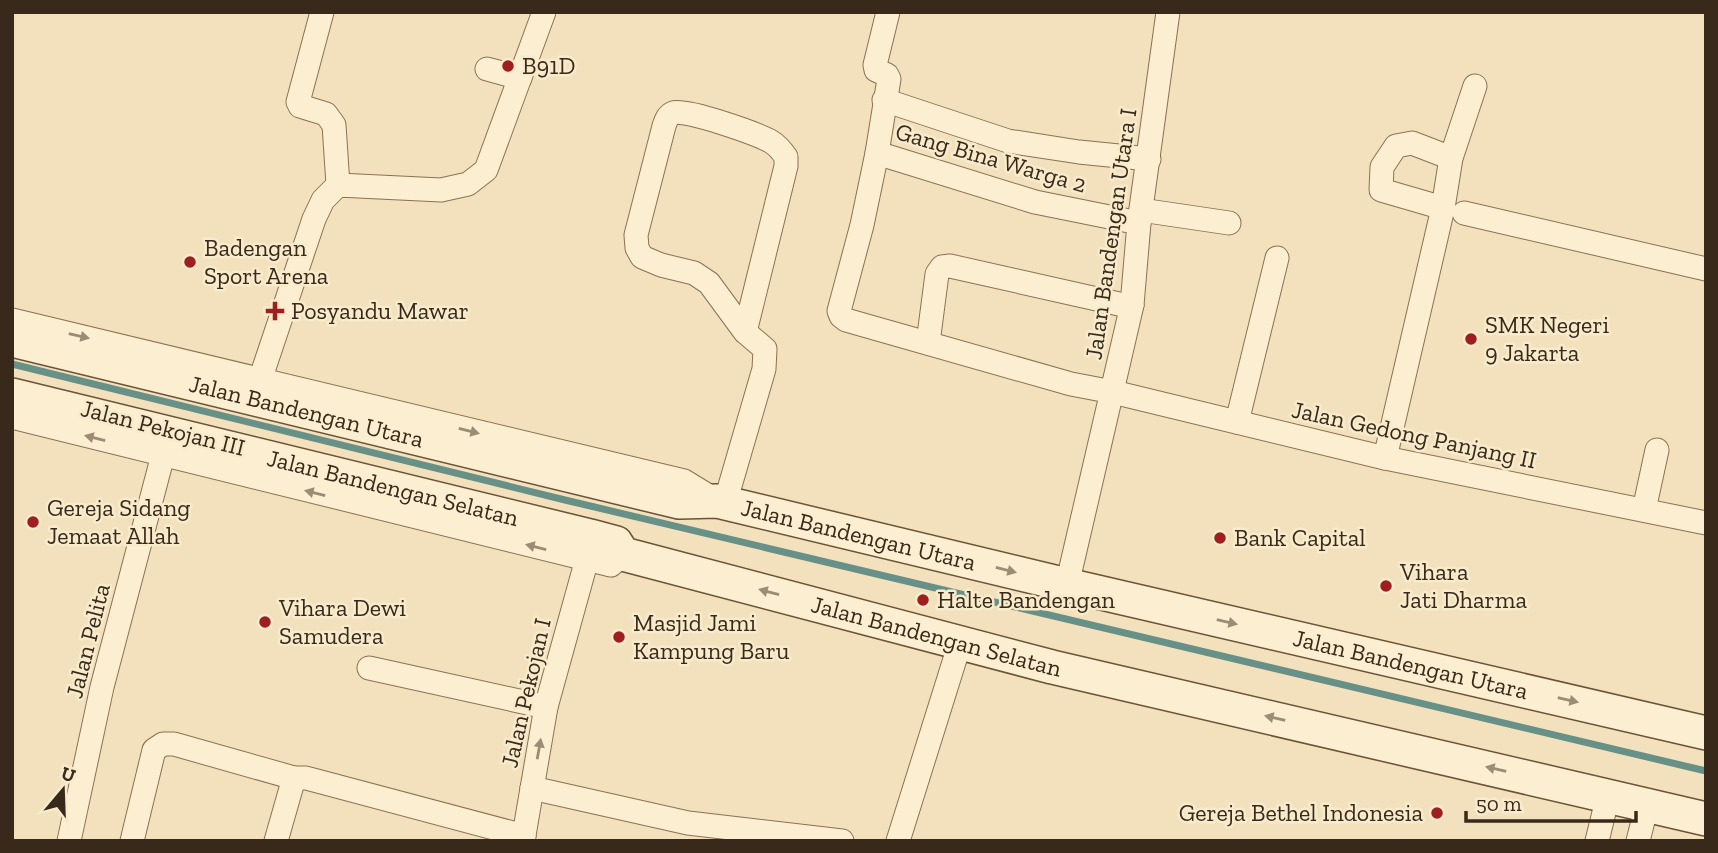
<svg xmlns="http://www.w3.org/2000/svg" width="1718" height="853" viewBox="0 0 1718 853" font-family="'Zilla Slab',serif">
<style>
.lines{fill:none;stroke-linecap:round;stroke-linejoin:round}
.stream{stroke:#679086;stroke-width:7}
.minor-casing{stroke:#8b7154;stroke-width:25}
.secondary-casing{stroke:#6c5237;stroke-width:36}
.minor{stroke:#fceed0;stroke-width:23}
.secondary{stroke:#fceed0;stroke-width:33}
.oneway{fill:#9a8c75}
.poi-dot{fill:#9f1e20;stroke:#f8ebcc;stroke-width:2.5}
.labels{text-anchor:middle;stroke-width:5;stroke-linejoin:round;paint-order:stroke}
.poi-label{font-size:24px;fill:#38291a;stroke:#f8ebcc;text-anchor:start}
.street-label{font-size:24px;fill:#38291a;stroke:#f8ebcc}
</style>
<rect width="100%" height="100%" fill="#f2e1bc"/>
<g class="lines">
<!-- stream -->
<path class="stream" d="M12,364l553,136 1141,271"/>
<defs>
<g id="minor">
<path d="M322,12l-24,90 2,4 26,8 8,11 4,60"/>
<path d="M888,12l-13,53 1,5 11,5 2,4 -12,74 -15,72 -23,86 2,5 5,4 225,64 42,8 272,66 321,65"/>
<path d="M487,69l33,9"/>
<path d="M884,100l124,41 71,11 70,7"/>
<path d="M877,153l158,49 104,21"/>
<path d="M1443,208l-62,-18 1,-23 14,-21 16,-3 39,15"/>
<path d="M1141,210l88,13"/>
<path d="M1464,213l242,56"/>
<path d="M12,320l672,161 33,20"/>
<path d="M928,343l9,-69 5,-7 8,-1 169,38 13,1"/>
<path d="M260,380l54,-161 9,-19 15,-15 103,5 27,-6 18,-14 58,-158"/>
<path d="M12,417l599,148 12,-11"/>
<path d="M1237,422l40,-164"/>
<path d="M1385,458l58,-250 8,-50 24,-72"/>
<path d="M725,503l39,-134 1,-20 -20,-17 -36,-49 -15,-10 -33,-8 -19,-8 -5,-9 -1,-13 28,-109c2,-6 4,-11 9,-13 12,-5 84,21 97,28 7,4 12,10 16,16v9l-41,166"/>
<path d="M1644,510l13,-60"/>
<path d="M1067,585l65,-280 7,-82 29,-211"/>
<path d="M369,668l177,39"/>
<path d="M532,788l156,35 154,18"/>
<path d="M69,841l33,-154 61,-232"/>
<path d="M132,841l22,-91 9,-6h11l120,34"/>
<path d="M276,841l18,-63h12l218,58"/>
<path d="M523,841l23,-134 41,-148"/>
<path d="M898,841l62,-198"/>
<path d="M1597,841l11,-45"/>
<path d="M1638,841l9,-36"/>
</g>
<g id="secondary">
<path id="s1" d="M12,340l667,162 38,-1 350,84 639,148"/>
<path id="s2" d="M12,395l578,141 26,7 7,11 429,113 654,152"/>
</g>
</defs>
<!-- minor casing -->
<use href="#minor" class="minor-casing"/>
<!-- secondary casing -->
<use href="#secondary" class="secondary-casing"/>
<!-- minor -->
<use href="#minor" class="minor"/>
<!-- secondary -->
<use href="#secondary" class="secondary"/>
</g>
<!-- one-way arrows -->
<defs><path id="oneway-solid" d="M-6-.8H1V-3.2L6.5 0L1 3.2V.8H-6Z" transform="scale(1.75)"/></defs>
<g class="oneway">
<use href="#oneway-solid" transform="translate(79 336) rotate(13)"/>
<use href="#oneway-solid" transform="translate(469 431) rotate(14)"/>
<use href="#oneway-solid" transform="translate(95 438) rotate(-166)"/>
<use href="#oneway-solid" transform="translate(315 493) rotate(-166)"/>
<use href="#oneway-solid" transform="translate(536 547) rotate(-166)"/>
<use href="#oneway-solid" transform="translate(1006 570) rotate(14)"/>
<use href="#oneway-solid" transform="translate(769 592) rotate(-165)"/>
<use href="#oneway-solid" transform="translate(1227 622) rotate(13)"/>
<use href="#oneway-solid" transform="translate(1568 700) rotate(13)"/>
<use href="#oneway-solid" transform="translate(1275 718) rotate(-167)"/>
<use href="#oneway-solid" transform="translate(539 749) rotate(-80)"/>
<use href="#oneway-solid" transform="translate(1496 769) rotate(-167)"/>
</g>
<!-- markers -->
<g class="poi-dot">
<circle cx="508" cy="66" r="7"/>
<circle cx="190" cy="262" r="7"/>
<path d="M271.5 300.5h7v7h7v7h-7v7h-7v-7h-7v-7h7z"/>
<circle cx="1471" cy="339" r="7"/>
<circle cx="33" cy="522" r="7"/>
<circle cx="1220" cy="538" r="7"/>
<circle cx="1386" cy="586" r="7"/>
<circle cx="923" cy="600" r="7"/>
<circle cx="265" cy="622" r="7"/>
<circle cx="619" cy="637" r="7"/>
<circle cx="1437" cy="813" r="7"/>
</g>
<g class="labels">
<!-- poi labels -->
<g class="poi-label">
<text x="522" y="74">B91D</text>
<text x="204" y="256">Badengan<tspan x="204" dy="28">Sport Arena</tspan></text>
<text x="291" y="319">Posyandu Mawar</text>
<text x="1485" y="333">SMK Negeri<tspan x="1485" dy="28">9 Jakarta</tspan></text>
<text x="47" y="516">Gereja Sidang<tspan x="47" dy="28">Jemaat Allah</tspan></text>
<text x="1234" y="546">Bank Capital</text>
<text x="1400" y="580">Vihara<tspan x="1400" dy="28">Jati Dharma</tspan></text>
<text x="937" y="608">Halte Bandengan</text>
<text x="279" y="616">Vihara Dewi<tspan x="279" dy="28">Samudera</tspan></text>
<text x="633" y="631">Masjid Jami<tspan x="633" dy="28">Kampung Baru</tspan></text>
<text x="1423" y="821" text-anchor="end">Gereja Bethel Indonesia</text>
</g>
<!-- street labels -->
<g class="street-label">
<text transform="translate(991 158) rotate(16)" y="8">Gang Bina Warga 2</text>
<text transform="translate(1111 234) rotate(-82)" y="8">Jalan Bandengan Utara I</text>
<text dy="8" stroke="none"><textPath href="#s1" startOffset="303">Jalan Bandengan Utara</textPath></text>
<text transform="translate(163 428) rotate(14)" y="8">Jalan Pekojan III</text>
<text transform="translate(1414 435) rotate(12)" y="8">Jalan Gedong Panjang II</text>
<text dy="8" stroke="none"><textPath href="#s2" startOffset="392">Jalan Bandengan Selatan</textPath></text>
<text dy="8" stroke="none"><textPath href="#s1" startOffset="870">Jalan Bandengan Utara</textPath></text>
<text dy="8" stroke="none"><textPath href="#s2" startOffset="959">Jalan Bandengan Selatan</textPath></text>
<text transform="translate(88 641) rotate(-76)" y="8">Jalan Pelita</text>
<text dy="8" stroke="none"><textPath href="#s1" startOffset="1437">Jalan Bandengan Utara</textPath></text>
<text transform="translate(526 693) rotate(-77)" y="8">Jalan Pekojan I</text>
</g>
</g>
<!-- border -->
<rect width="1718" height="853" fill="none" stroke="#38291a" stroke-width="28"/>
<!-- north arrow -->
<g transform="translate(63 790) rotate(19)" stroke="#f8ebcc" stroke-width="5" paint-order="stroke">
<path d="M0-5L12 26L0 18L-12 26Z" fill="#38291a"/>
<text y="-10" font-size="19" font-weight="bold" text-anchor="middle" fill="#38291a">U</text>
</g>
<!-- scale -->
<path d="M1466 811v10h170v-10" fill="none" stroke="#38291a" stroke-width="3.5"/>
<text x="1476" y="811" font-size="21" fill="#38291a" stroke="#f8ebcc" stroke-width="5" paint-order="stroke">50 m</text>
</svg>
